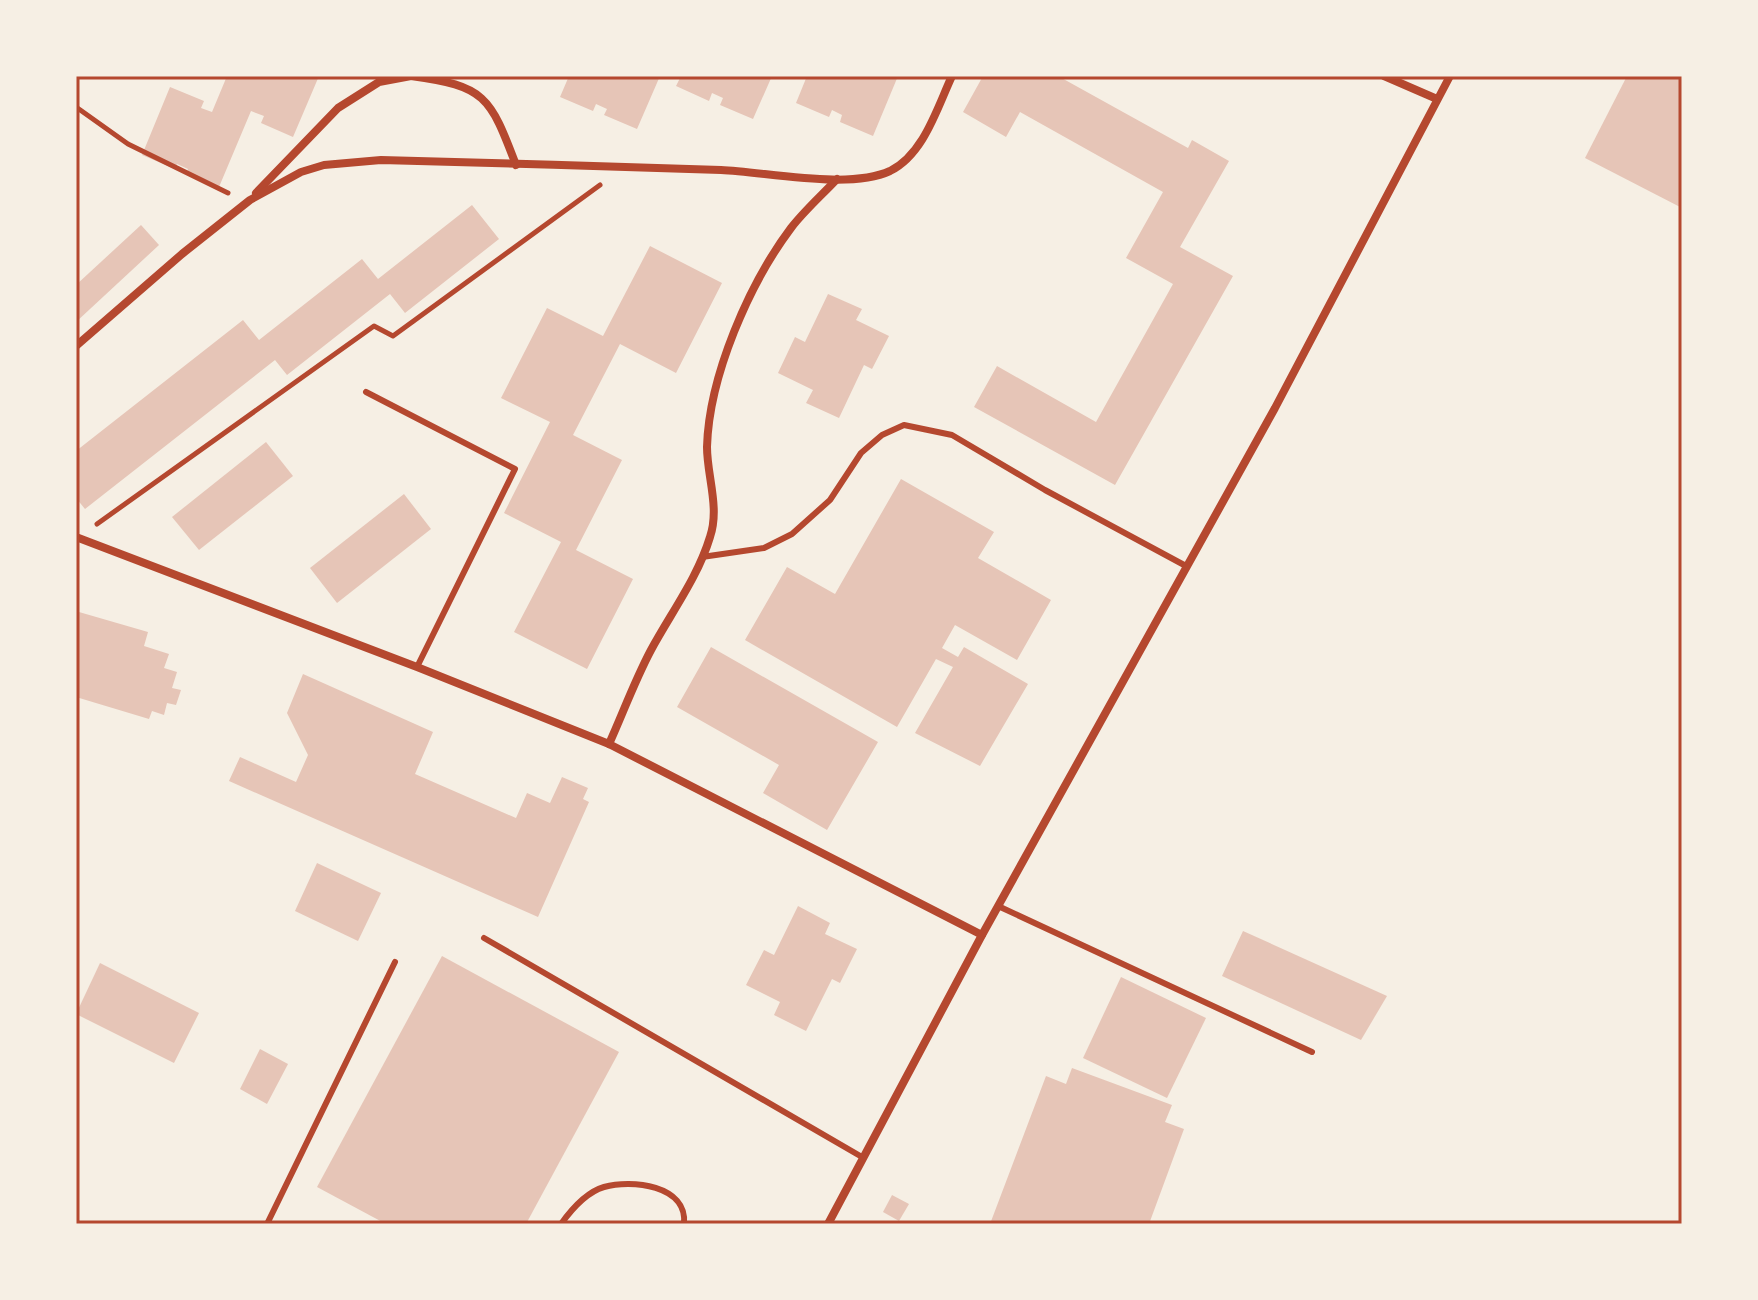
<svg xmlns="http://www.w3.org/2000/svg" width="1758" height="1300" viewBox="0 0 1758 1300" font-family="'IBM Plex Sans',sans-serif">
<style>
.building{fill:#e6c5b7}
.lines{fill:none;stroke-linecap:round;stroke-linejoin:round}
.path{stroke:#b5482f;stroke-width:5}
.service{stroke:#b5482f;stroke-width:6}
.minor{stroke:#b5482f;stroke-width:8}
.neatline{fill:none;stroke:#b5482f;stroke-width:3}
</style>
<rect width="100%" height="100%" fill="#f6efe4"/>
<!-- building -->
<g class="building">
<path d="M227,76h92l-26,61 -32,-14 3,-7 -13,-5 -32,76 -33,-13 2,-5 -11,-5 -2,5 -33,-14 28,-68 34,14 -3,7 11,4z"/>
<path d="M569,76h91l-23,53 -33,-14 3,-6 -11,-5 -3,7 -33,-14z"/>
<path d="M681,76h91l-19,43 -33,-14 3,-7 -11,-5 -3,8 -33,-15z"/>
<path d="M807,76h91l-25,60 -33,-14 2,-7 -10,-5 -3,7 -33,-14z"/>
<path d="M983,76h75l130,72 4,-8 37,21 -49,86 53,29 -118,209 -141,-78 23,-41 99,56 77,-138 -47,-26 37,-66 -143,-80 -14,25 -43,-25z"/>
<path d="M1627,76h55v132l-97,-50z"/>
<path d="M472,205l27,34 -94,74 -15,-19 -103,81 -12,-15 -190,149 -9,-11v-47l167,-131 16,20 103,-81 16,20z"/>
<path d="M141,225l18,20 -83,77v-37z"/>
<path d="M650,246l72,37 -46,90 -56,-29 -47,91 49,25 -46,90 57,29 -46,90 -73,-37 47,-90 -57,-29 46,-91 -49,-24 46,-90 56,28z"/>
<path d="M828,294l34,15 -6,11 33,16 -17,33 -8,-4 -25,53 -33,-15 7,-13 -35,-17 17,-36 10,5z"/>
<path d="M266,442l27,34 -94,74 -27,-33z"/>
<path d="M901,479l93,53 -16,26 73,42 -34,60 -62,-35 -13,23 16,9 6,-10 64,37 -48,82 -65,-33 38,-66 -17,-8 -39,68 -152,-87 42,-73 48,27z"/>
<path d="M404,494l27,35 -94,74 -27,-35z"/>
<path d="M79,612l69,20 -4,14 25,8 -5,14 13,4 -5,16 9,2 -5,15 -9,-2 -3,12 -12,-4 -3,8 -73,-22v-76z"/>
<path d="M711,647l167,95 -51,88 -64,-37 16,-28 -102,-58z"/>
<path d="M303,674l130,58 -18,42 101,44 11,-25 23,10 12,-26 26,11 -5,11 6,3 -51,115 -309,-136 11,-24 56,25 12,-27 -21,-42z"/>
<path d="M317,863l64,30 -23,48 -63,-30z"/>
<path d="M798,906l32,17 -5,11 32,15 -17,34 -8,-4 -26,52 -32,-16 6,-13 -34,-17 18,-35 10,5z"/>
<path d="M1243,931l144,65 -26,44 -139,-64z"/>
<path d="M442,956l177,96 -93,172h-140l-69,-37z"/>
<path d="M100,963l99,50 -25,50 -98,-49z"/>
<path d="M1121,977l85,41 -39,80 -84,-40z"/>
<path d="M260,1049l28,15 -21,40 -27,-15z"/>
<path d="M1072,1068l100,37 -7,17 19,7 -35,95h-159l56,-148 20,8z"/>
<path d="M892,1195l17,9 -10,17 -16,-9z"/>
</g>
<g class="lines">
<!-- path -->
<g class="path">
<path d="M76,107l52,37 100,49"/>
<path d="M97,524l277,-198 19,10 207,-151"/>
</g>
<!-- service -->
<g class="service">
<path d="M366,392l149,77 -98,198"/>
<path d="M702,557l62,-9 28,-14 38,-34 31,-47 21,-18 22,-10 48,10 93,55 141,76"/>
<path d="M998,906l314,146"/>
<path d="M484,938l378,219"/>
<path d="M267,1224l128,-262"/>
<path d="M561,1224c10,-14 26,-32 43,-37 27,-8 84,-2 80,37"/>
</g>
<!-- minor -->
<g class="minor">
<path d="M411,76c74,10 79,20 105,89"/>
<path d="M1384,76l53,23"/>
<path d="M256,193l82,-85 41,-26 32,-6"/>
<path d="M76,346l106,-92 68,-54 51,-28 23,-7 57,-5c113,3 227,6 340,10 46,2 128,20 169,1 34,-17 47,-63 62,-95"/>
<path d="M76,537l341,130 192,77 373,191"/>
<path d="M609,744c14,-31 26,-64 42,-94 20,-37 47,-73 59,-113 10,-29 -3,-61 -3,-90 2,-71 42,-163 84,-219 13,-17 31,-33 46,-49"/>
<path d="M828,1224l154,-289 293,-527 175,-332"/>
</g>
</g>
<!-- border -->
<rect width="1758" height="1300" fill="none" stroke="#f6efe4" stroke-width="156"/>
<rect x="78" y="78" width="1602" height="1144" class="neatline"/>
</svg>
